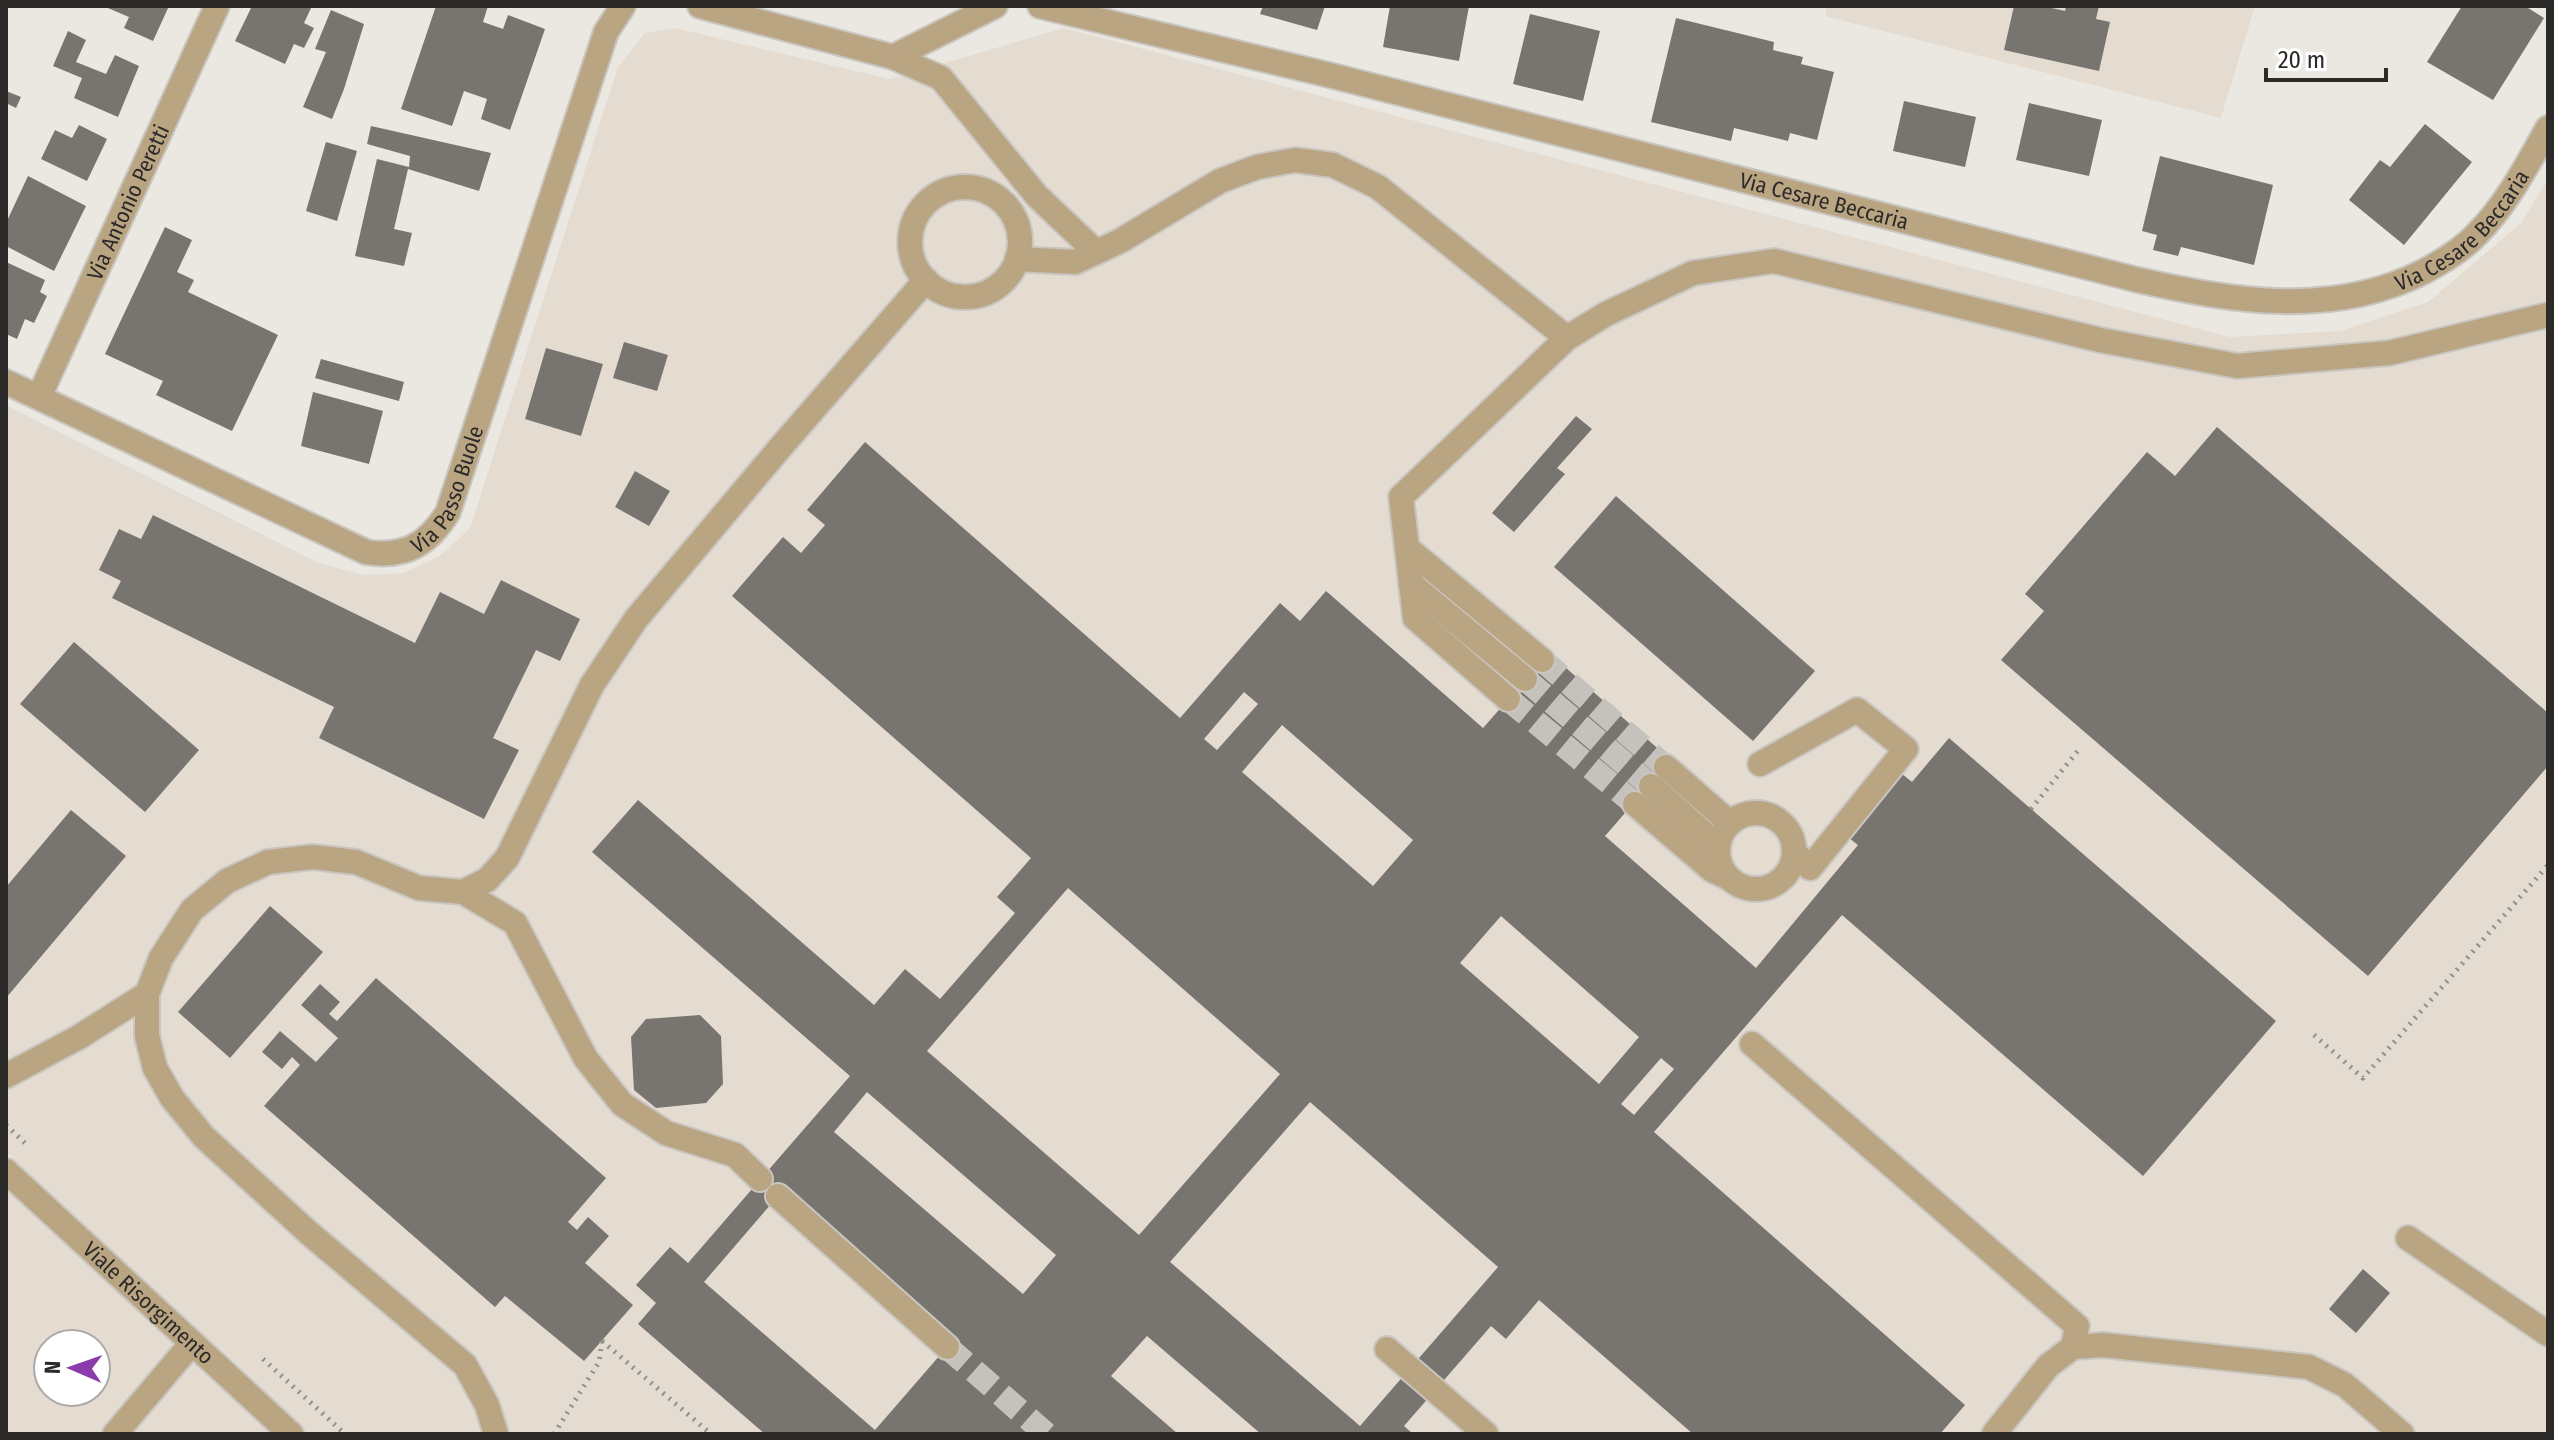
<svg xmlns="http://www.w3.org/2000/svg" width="2554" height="1440" viewBox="0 0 2554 1440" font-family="'Fira Sans Condensed',sans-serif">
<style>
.built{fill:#e4dcd1;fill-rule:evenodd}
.building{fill:#787570;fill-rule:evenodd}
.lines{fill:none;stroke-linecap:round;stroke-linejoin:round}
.minor-tunnel{stroke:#c5c2bd;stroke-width:24;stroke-dasharray:24 12;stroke-linecap:butt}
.minor-casing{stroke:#c9c6c1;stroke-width:28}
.path{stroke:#93908c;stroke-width:5;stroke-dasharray:2 6;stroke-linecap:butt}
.minor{stroke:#baa583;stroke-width:24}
.labels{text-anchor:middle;stroke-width:6;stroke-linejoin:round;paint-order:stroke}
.street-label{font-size:22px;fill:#2c2a28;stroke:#fff}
</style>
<rect width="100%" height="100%" fill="#ebe8e2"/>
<!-- built -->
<g class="built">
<path d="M1827,6h428l-34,112 -396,-102z"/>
<path d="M675,28l214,51 175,-51 1166,309 110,-6 88,-29 93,-79 27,-44v1255h-2542v-270l6,-7 -6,-5v-747l313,158 45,12 40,-2 37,-18 29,-27 148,-461 27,-34zM48,1344h48v48h-48z"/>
</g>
<!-- building -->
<g class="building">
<path d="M103,6h66l-16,35 -29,-13 5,-11z"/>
<path d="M252,6h60l-8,17 10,5 -10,20 -10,-4 -9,20 -50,-23z"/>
<path d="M436,6h52l-5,16 20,7 5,-14 37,14 -35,101 -29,-11 6,-20 -23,-8 -12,35 -51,-17z"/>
<path d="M1263,6h62l-8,24 -57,-16z"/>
<path d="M1390,6h79l-10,55 -76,-14z"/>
<path d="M2014,6h29l22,5 1,-5h33l-3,13 14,3 -11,49 -95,-21z"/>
<path d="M2462,6h63l19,12 -51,82 -66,-38z"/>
<path d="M331,10l33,14 -20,65 -12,30 -29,-12 23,-55 -11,-3z"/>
<path d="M1530,14l70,17 -17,70 -70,-17z"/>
<path d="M1676,18l98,24 -1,8 30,7 -2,7 33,8 -17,68 -27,-7 -2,8 -54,-13 -3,13 -80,-19z"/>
<path d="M68,31l18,9 -10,22 30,12 9,-19 24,11 -21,51 -44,-19 8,-20 -29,-12z"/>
<path d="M6,91l15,6 -5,11 -10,-5z"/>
<path d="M1904,101l72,16 -11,50 -72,-16z"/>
<path d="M2029,103l73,17 -13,56 -73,-16z"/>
<path d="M2425,124l47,38 -68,83 -55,-45 31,-40 10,7z"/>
<path d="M79,125l28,14 -20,42 -46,-22 14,-29 17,8z"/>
<path d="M371,126l120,27 -12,38 -71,-22 -14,60 18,4 -8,33 -49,-10 22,-97 32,8 1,-11 -43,-12z"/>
<path d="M326,142l31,9 -20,70 -31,-10z"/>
<path d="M2160,156l113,29 -19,80 -73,-18 -3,9 -25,-6 4,-15 -15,-4z"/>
<path d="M28,176l58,30 -32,65 -48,-25v-23z"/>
<path d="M165,227l27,13 -15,32 17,8 -6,12 90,43 -46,96 -76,-36 7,-14 -58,-27z"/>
<path d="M6,262l39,18 -5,12 7,4 -13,27 -9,-4 -8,20 -11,-5z"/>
<path d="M624,342l44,13 -11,36 -44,-13z"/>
<path d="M546,348l57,16 -22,72 -56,-17z"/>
<path d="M321,359l83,23 -5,19 -84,-23z"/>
<path d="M313,392l70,19 -14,53 -68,-18z"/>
<path d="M1576,416l16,13 -35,39 8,6 -51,58 -22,-19z"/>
<path d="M2217,427l331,286v53l-180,210 -367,-316 43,-49 -19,-17 122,-142 28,24z"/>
<path d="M865,442l315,276 100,-115 20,18 26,-30 157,137 66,-75 122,107 -66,76 151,132 102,-123 -27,-21 54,-64 27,22 37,-44 327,283 -133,155 -301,-261 -188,217 311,273 -25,29h-247l-154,-134 -33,39 -15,-13 -87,100 9,8h-152l-114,-98 -36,40 67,58h-413l-127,-110 18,-21 -20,-18 34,-38 18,16 162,-187 -258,-224 46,-52 236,205 31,-36 35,30 75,-86 -18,-16 34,-39 -299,-262 51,-59 18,16 24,-28 -18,-15zM1244,692l14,12 -41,46 -13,-11zM1282,725l131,115 -40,46 -131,-114zM1068,888l212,186 -141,161 -212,-184zM1501,916l138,121 -40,47 -139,-121zM1661,1058l13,11 -40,46 -13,-11zM867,1092l189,163 -33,39 -189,-162zM1310,1102l188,165 -138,159 -190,-164zM784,1189l170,150 -79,91 -171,-148z"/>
<path d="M635,471l35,20 -21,35 -34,-19z"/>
<path d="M1616,496l199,175 -62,70 -199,-174z"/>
<path d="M153,515l262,128 25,-51 44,22 17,-34 79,39 -20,42 -24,-11 -43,88 26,12 -35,69 -165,-81 15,-31 -222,-109 9,-17 -22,-11 20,-41 22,10z"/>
<path d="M74,642l125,108 -54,62 -125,-108z"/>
<path d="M71,810l55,46 -120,142v-111z"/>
<path d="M270,906l53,46 -93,106 -52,-46z"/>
<path d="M376,978l230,200 -38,44 9,8 11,-13 21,19 -24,27 48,42 -49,56 -79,-65 -10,11 -231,-201 36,-41 -8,-8 -10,12 -20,-17 18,-21 36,31 22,-24 -37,-33 19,-21 20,18 -11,12 8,7z"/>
<path d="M700,1015l21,21 2,48 -17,19 -50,5 -22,-18 -3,-53 15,-18z"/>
<path d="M2363,1269l27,24 -34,40 -27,-24z"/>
</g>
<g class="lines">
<!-- minor-tunnel -->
<g class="minor-tunnel">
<path d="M1542,660l124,107"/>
<path d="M1525,679l126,107"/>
<path d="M1508,699l127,105"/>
<path d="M947,1347l99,87"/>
</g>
<defs>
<g id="minor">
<path d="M700,6l193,51 102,-51"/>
<path id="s1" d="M1040,6l285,68 813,206c94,21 194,38 285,-8 19,-10 39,-22 54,-38 30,-30 50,-69 71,-106"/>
<path d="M893,57l48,21 96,118 59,56"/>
<circle cx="965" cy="242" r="55"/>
<path d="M1017,259l58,3 45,-21 100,-60 37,-14 38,-7 38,5 45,22 189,151"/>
<path id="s2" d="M6,382l360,170c38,6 62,-7 82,-40l158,-480 17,-26"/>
<path id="s3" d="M39,397l178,-391"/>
<path d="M1407,548l135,112"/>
<path d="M1411,584l114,95"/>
<path d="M1508,699l-93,-81 -14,-121 166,-159 39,-24 87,-41 81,-12 326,79 137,26 152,-13 159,-38"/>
<path d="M1760,764l97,-54 49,39 -96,119 -16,-16"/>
<path d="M1666,767l64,56"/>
<path d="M1651,786l67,60"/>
<path d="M1635,804l77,66 17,8"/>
<circle cx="1756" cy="851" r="38"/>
<path d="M463,892l52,31 71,136 36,45 44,29 69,22 25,24"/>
<path d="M1752,1044l325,282 -4,21"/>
<path d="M6,1076l73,-39 68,-43"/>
<path id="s4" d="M6,1171l285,263"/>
<path d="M778,1196l169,151"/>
<path d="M2408,1238l140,96"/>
<path d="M1387,1349l99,85"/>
<path d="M115,1434l77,-91"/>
<path d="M496,1434l-9,-29 -22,-40 -156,-132 -105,-96 -32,-39 -17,-30 -8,-32v-42l14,-36 31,-48 35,-29 41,-19 45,-5 43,5 63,26 44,4 24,-12 20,-22 85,-173 44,-66 143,-170 147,-169"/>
<path d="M1994,1434l54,-68 25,-19 30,-2 206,22 36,18 57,49"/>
</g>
</defs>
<!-- minor casing -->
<use href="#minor" class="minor-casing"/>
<!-- path -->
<g class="path">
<path d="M2031,809l49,-61"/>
<path d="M2314,1035l49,43 185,-213"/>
<path d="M6,1125l19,18"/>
<path d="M602,1341l109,93"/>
<path d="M263,1359l82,75"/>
<path d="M554,1434l45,-72 3,-21"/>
</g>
<!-- minor -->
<use href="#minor" class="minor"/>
</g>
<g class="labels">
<!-- street labels -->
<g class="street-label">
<text dy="8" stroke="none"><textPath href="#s1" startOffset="808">Via Cesare Beccaria</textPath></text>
<text dy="8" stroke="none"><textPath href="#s3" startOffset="214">Via Antonio Peretti</textPath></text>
<text dy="8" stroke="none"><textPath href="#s1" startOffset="1480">Via Cesare Beccaria</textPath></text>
<text dy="8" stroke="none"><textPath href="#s2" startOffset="516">Via Passo Buole</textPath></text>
<text dy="8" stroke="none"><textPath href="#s4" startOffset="194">Viale Risorgimento</textPath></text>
</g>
</g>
<!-- border -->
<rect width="2554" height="1440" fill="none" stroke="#2c2a28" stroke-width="16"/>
<!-- north arrow -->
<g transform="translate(72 1368) rotate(272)"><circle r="38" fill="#ffffff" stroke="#abaaa9" stroke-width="2"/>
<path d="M0-6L14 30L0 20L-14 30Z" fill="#8b3cac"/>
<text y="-12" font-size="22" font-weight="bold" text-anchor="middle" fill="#2c2a28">N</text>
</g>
<!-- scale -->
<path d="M2266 68v12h120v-12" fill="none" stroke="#2c2a28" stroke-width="4"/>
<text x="2278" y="68" font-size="24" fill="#2c2a28" stroke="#ffffff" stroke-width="6" paint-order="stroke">20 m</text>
</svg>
